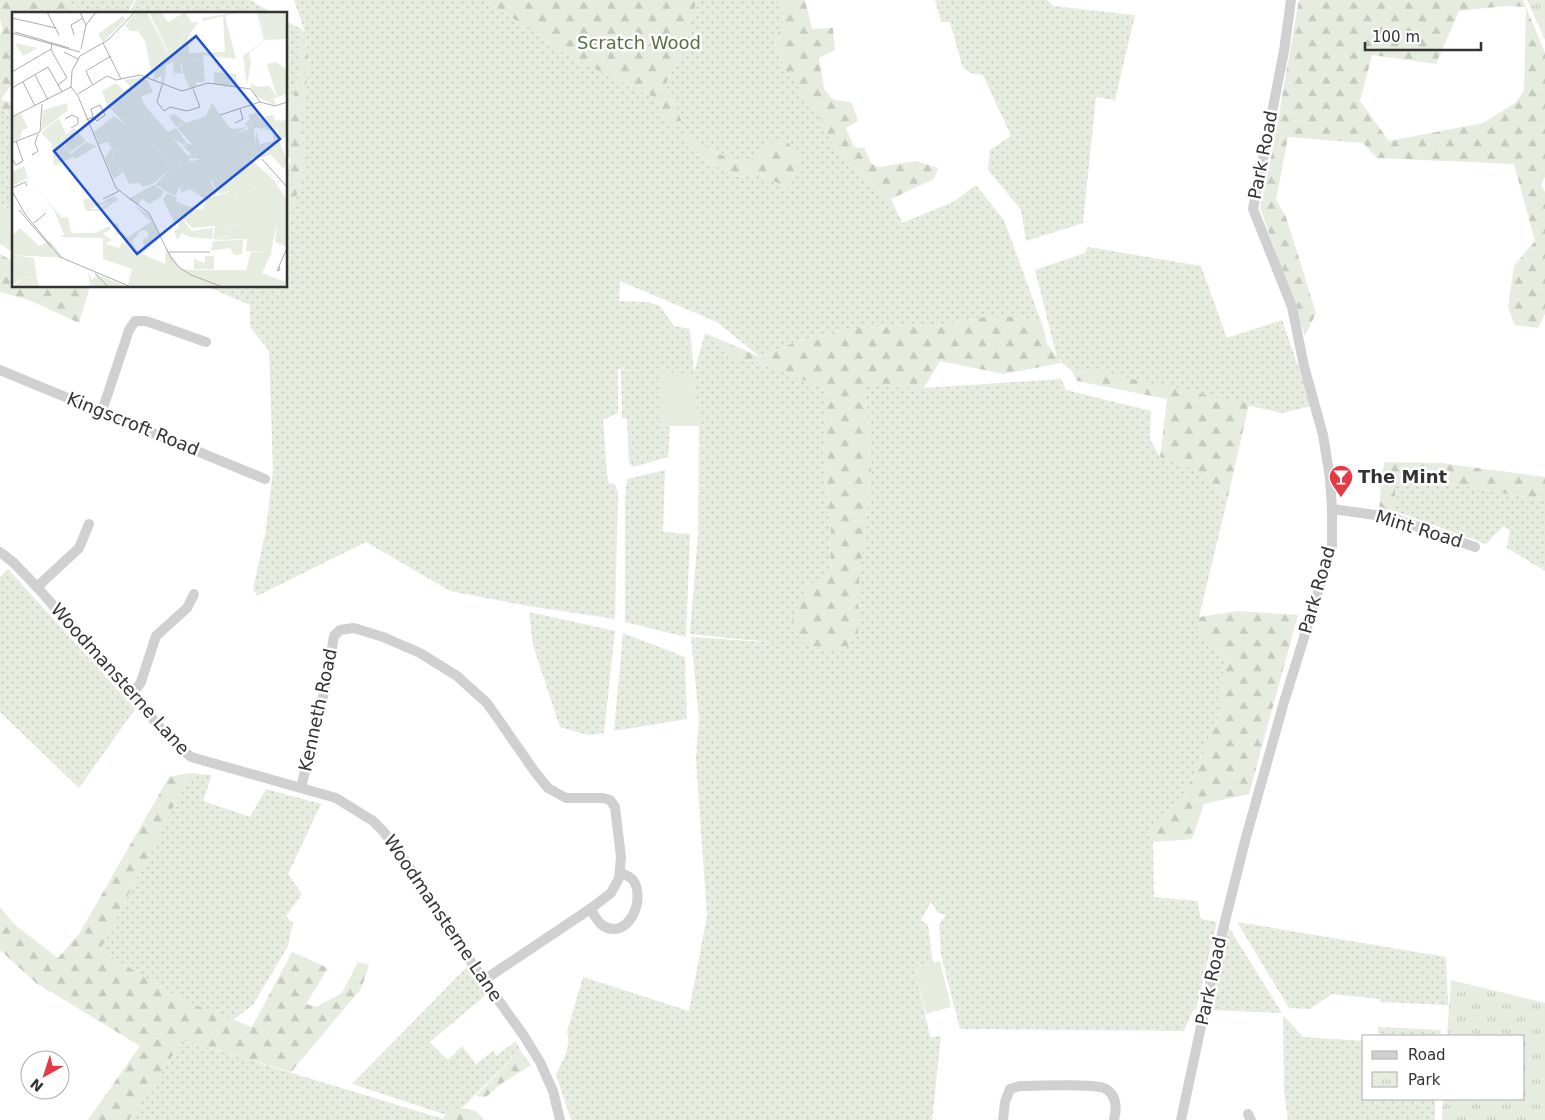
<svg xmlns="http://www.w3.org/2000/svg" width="1545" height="1120" viewBox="0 0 1545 1120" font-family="'DejaVu Sans',sans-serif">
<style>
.grass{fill:url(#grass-dots);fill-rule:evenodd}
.forest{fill:url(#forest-firs);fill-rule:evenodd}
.park{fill:url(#park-tufts)}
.pitch{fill:#e6ecdf}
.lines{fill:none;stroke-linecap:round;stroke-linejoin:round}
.minor{stroke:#d0d0d0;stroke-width:10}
.labels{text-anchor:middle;stroke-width:5;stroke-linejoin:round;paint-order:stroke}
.park-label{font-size:18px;fill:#56703f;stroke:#fff}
.street-label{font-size:18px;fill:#333;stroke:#fff}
.poi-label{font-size:18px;font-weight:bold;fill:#333;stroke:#fff;text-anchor:start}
.inset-road{fill:none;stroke:#adadad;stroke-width:1}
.view{fill:#1d4ed8;fill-opacity:0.15;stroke:#1d4ed8;stroke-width:2.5}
.inset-edge{fill:none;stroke:#333;stroke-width:2.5}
</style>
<defs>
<pattern id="grass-dots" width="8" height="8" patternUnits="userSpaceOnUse" patternTransform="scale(1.25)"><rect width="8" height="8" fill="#e6ecdf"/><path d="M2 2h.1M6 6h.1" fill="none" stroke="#c6cbc0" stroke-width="1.8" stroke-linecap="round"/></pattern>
<pattern id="forest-firs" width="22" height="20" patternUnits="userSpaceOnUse" patternTransform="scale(1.25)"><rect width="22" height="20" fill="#e6ecdf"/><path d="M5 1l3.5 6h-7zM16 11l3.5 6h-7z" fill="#c6cbc0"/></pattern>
<pattern id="park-tufts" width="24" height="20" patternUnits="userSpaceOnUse" patternTransform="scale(1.25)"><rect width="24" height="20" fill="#e6ecdf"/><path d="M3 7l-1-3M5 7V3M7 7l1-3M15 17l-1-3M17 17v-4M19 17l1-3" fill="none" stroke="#c6cbc0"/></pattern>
</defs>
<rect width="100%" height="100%" fill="#fff"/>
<!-- grass -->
<g class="grass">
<path d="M66,0h68l-7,14h-40z"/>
<path d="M136,0h114l24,14h-145z"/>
<path d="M294,0h189l44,27 39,27 61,31 6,6c18,-1 27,11 31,27l14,-7 -13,-26 21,-41 5,-26 6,-18h78c14,17 8,24 -1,42l12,29 28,36 17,34 20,25 30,26 21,31 51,-21 23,-17 28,35 38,104 -21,-7h-36l-50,9 -78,2 -61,14 -36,15 -43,-35 -97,-41 -1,20 29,1 12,4 14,20 16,3 4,44 11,-40 22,22 42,11 59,24 -5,64 8,78 -1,42 -23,12 51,49v-42l13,-122 -6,-86 59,3 137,-9 5,11 85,21 -1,28 10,18 42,15 25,29 -28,116 -1,20 27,20 -7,63 -34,76 -36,34 5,12 1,55 43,4 4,18 16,3 -21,88h-3l-9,21 -224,-2 -19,-74 -2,-30 7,-10 -8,-2 -7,-11 -10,18 7,5 5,38 -18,5 15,69 11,-1 -9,84h-361l-15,-46c7,-13 16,-28 11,-42l16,-55 106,34 18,-95 -11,-157 3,-41 -8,-81 87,6 -88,-9 8,-100 1,-108 -5,-51 -32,50 8,2 -2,30 -35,10 -4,-4 -2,-45h-5l-1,-48 18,1 -21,-2v44l-15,7 5,63 7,1 3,9 -3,126 -87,-13 -78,-15 -84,-49 -109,54 -4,-7 13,-59 7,-60 -4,-119 -19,-24v-22l-42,-18 78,-1v-51l20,-75 -5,-28 8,-69 -4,-31zM685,132c17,12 48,38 70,26 8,-4 15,-13 21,-18l12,48 -30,-14 -21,3 -34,-18 -17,-15z"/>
<path d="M935,0h112l6,6 82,9 -20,85 -19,-3 -13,126 -57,18 -5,-31 -33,-40 2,-20 21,-14 -28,-61 -12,-2 -8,-5 -13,-46h-9z"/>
<path d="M286,21l15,8 -3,52 -12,39z"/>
<path d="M0,107l14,14v91l-14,-9z"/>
<path d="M1088,247l113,19 26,72 55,-18 30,86 -30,7 -182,-41 -28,-1 -15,-13 -22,-88 50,-17z"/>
<path d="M665,470l-2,62 27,2 -4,103 -61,-15v-125l2,-18z"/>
<path d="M1394,478l42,3 109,20v70l-38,-23 3,-18 -7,-4 -17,18 -91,-33z"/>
<path d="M8,569l127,140 -56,79 -79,-76v-135z"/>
<path d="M529,612l86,19 -11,102 -16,2 -28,-8 -27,-82z"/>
<path d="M623,633l62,24 2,62 -73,12z"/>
<path d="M189,773l23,2 -9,26 47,16 16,-28 55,15 -33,70 14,20 -16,22 7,7 -5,23 -35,59 -20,15 -48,-19 -85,-51 88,-172z"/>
<path d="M1237,922l209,35 2,48 -68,-3v-3l-48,-5 -22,15 -21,-1z"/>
<path d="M1228,926l54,87 -74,-3z"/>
<path d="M468,966l19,28 -57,48 18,18 14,-14 14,18 17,-13 3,5 20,-15 4,9 -67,67 -101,-33z"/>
<path d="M1283,1015l20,22 61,4v58h71v21h-147l-4,-28z"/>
<path d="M1378,1027l63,3 -1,6h-62z"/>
<path d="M183,1040l264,80h-318z"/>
</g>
<!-- forest -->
<g class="forest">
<path d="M0,0h66l21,14h-73v67l-13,18 13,5v17l-14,-14v-72l3,-5 -3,-11z"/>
<path d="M483,0h214l-6,18 -4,26 -22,41 13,26 6,20 30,21 24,9 17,-3 21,-19 12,4 11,12 -2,22 -9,11 -30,-14 -21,3 -34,-18 -17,-15 -2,-13 -20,-13c-4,-16 -13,-28 -31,-27l-6,-6 -61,-31 -39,-27z"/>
<path d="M775,0h30l7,29 21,-1 2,22 -16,8 5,31 8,10 20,4 6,18 -12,7 8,19 10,1 8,16 7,3 37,-6 22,7 -4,11 -43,20 11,24 -21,-31 -30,-26 -20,-25 -17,-34 -28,-36 -12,-30c9,-17 15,-24 1,-41z"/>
<path d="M1299,0h224l22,53v124l-4,8 4,7v122l-7,14 -23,-3 -7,-18 6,-41 21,-25 -21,-77 -137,-6 -14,-15 -75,-6 -12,63 10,17 30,96 -11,23 -45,-128 14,-65zM1505,6l21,1 -2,84 -9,12 -32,20 -94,18 -29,-40 12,-46 64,9 23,-53z"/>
<path d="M301,29l4,3 4,31 -8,69 5,28 -20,75v-61l5,-14 -5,-5v-35l12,-39z"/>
<path d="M0,254l14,8v24h76l-11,37 -50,-23 -29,-8z"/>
<path d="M985,317h36l21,7 3,9 1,9 15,21 -57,11 -64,-13 -16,27 -59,-3 6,86 -13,122v42l-17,17 -38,-7 -11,-26 15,-33 23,-13 1,-41 -8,-78 5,-64 -59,-24 -42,-11 -22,-22 55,24 36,-15 61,-14 78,-2z"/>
<path d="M1072,371l28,1 149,32 -22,97 -25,-29 -42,-15 7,-58 -90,-18z"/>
<path d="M1385,462l56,1 104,14v24l-109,-20 -41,-3v33l-16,-1 3,-38z"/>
<path d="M1237,611l61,4 -49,179 -45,10 -12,35 -39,3 -5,-12 36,-34 34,-76 7,-63 -27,-20 1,-20z"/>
<path d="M189,773l-1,5 -88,172 85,51 67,26 40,-75 36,16 -22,36 10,3 26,-14 16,-31 11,3 -8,24 -70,83 -108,-32 -54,80h-41l52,-74 -104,-63 -36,-33v-43l14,17 44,34 21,-24 90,-157z"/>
<path d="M520,1050l11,15 -30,19 -15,13 -10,-1z"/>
<path d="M456,1108c14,1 20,0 28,12h-40l-1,-3z"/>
</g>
<!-- park -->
<g class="park">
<path d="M1527,0h18v40z"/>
<path d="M1451,980l94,23v117h-103l1,-21h81v-63h-77z"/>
</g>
<!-- pitch -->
<g class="pitch">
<path d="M0,203l14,9v41l-14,-9z"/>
<path d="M661,372l33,2 5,52h-37z"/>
<path d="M940,961l11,46 -25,7 -11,-46z"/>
</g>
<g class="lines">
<!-- minor -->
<g class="minor">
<path d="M0,370l265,109"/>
<path d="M102,411l27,-81 6,-9h11l60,21"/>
<path d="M1332,509l58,8 85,30"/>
<path d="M0,552l14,11 23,24 137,156 17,14 145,41 37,23 11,11 26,36 27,46 87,122 16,26 13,29 7,29"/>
<path d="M37,587l42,-39 10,-24"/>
<path d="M132,695l9,-13 15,-46 31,-28 7,-14"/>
<path d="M301,788l24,-100 9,-52 6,-6 14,-2 29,9 37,16 37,23 30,27 48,69 13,16 18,10h37l7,2 5,7 6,50 -2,21 -8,15 -21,16 -106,71"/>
<path d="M590,909c4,5 7,12 12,16 25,17 45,-25 31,-45 -3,-4 -9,-5 -13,-8"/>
<path d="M1248,1114l3,6"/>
<path d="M1003,1120l2,-18 5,-13 10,-3c16,0 75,-3 86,3 11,7 11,19 8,31"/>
<path d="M1181,1120l34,-159 30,-120 39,-139 48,-155v-38l-2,-31 -7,-43 -19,-69 -12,-59 -39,-98 31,-158 7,-51"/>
</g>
</g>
<!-- icons -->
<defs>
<symbol id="bar-pin" viewBox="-11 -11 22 30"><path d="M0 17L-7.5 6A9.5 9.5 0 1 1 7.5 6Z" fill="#e63946" stroke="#fff"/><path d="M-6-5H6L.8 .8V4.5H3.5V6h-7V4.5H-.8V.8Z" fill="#fff"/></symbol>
</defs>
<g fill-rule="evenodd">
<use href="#bar-pin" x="1327" y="463" width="28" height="38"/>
</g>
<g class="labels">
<!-- park labels -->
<g class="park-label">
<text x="639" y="49">Scratch Wood</text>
</g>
<!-- street labels -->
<g class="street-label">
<text transform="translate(1263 155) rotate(-79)" y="6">Park Road</text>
<text transform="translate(133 424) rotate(22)" y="6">Kingscroft Road</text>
<text transform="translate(1419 529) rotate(17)" y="6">Mint Road</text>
<text transform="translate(1317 590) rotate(-74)" y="6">Park Road</text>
<text transform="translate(120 679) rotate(48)" y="6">Woodmansterne Lane</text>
<text transform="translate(318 710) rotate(-78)" y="6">Kenneth Road</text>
<text transform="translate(443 918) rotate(56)" y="6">Woodmansterne Lane</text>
<text transform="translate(1211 981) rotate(-78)" y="6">Park Road</text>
</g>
<!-- poi labels -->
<g class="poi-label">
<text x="1358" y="483">The Mint</text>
</g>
</g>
<!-- overview -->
<g transform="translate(12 12)">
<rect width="275" height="275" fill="#fff"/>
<path d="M125,0h10l20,41 17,-12 1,16 -19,8 -2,20 -3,-1 1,-9 -9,6 2,-11h-4l-6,-29 -7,-10h-8l-5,-6zM137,0h12l7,10 17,-10 7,11h-5v8l-7,11 -12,9zM263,0h10l2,27 -22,1 -5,-23zM111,4l3,3 -23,23 -5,-8zM3,31l23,5 -15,8zM188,47l5,23h-9v4l-6,3 -7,-16 -1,-11zM202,60l22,2 1,13 -23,-3zM128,65l8,4 5,11 -12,5 5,10 22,25 8,-4 10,14 -3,3 -10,-7 15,18 3,-2 -7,-7 2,-4 7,2 -16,-17 8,-5 -9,4 -7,-11 5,-2 12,9 20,-7 6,-13 17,24 5,2 14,-2 -12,6 11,23 2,1 -5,-8 31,-5 2,10 -27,5 22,19 15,22v47l-12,-5 2,-20h-32l-13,4 -1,10 -18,3 2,-13 -23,2 -10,-11 -8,5 -11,-23 4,-6 9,4 1,5 27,10 6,-14 24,-8 3,16 18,-20 -9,-11 -37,4 8,15 -7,3 -8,-6 -22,-5 -4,9 -5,-1 -11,-7 23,-24 18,-4 -12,-1 1,3 -16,4 -21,-21 18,24 -17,15 -11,4 -4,-4 -10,1 -6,-13 -9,-8 -2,-15 -5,-6 -8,3 -5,-13 20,-16 12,9 -19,-20 -5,-14 14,-8 8,8 6,-3 -5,-8zM257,74l8,11 -7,3 -12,-7v-6zM262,103l-2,14 -19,-1 -2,-5 6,-6 8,3v-4zM274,107l1,17 -8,1 -3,-13zM62,116l12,13 -16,11 -9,-13zM242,118l2,14 -15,2 -4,-12zM74,130l11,4 -22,13 -4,-5zM12,154l4,12 -16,8v-14zM141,173l11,6 -3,6 -12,7 -7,-5 -4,6 -10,-6zM101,184l3,3 -5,3 -22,7 -2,-10 14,4zM171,207l8,12 22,-3 -1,11 -23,-2 -7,-4 -5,7 -3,-10 5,-2 -2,-5zM231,228l-1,14 -4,1h-4l-4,-7 -19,3 2,-10zM0,243l22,3 3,21 -11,-2 -14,8zM193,244h9v13h-20v-10l11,4z" fill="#e6ecdf"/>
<path d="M135,0l21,39 12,-9 7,-11v-8l12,-1 -11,14 1,17 36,-1 -2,-36 -20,5 -1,-3 38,-6 -15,4 11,43 -33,-4 2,27 -6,-23 -19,4 2,10 -5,1 -1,-4 -2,8 -1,-16 12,-5 -1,-16 -16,12zM245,0h18l-15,5 5,24 -16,12 2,10 -4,22 -4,-29 21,-15zM238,71l8,4 1,6 11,7 4,-1 2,7 -21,-10zM247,100l2,3 -11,8 5,7 -18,4 4,12 15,-2v-13l4,13 14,-3 -2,-11h-15l15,-1 2,-14 1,6 6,-1 -5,4 1,12h10l-8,5 8,19 -3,9 -13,-14 6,-1 -2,-10 -30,5 4,10 -14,-21v-5l14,-4 -4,-6 5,-3 -2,-5zM146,127l16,26 16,-4 -7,2 -23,24 -5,-2 16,-17 -18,-24zM99,135l3,16 9,9 -9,7 -9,-20zM229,162l7,2 8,8 -19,23 -3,-17 -16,4 -6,-13 -5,-3 -7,1 -4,6 -3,-3 10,-5 10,2zM22,173l28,33 6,-1 3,16h25l13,-7 2,3 -8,5 9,6 -7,4 15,4 1,-5 5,1 -2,-7 -8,-3 -2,-10 4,-1 2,8 8,6 23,-15 -17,-17 14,9 13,24 -19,16 17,8 -56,-3v-21l-44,-1 5,-2 -10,-25zM129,218l6,1 2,5 -6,4 1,7 -6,5 -6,-10zM168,174l22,5 8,6v4l-6,11 -8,-2 7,-1 3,-9 -16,-11 -9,4zM103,183l3,5 -17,11h-15l-3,-11 4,-1 3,10h9l16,-10zM233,210h32l-6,30 -25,-1 1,-12 -34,1 18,-4 1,-10zM8,216l19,18 11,-5 14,17 -52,-3v-19zM76,259l4,9 5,-5 31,12h-38zM14,265l11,2 2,8h-27z" fill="#e6ecdf" fill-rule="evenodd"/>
<path d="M9,102l7,14 -6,2 -2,9 -8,3v-25z" fill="#e6ecdf"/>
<path d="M264,50l11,8v24l-10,3 -10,-33zM55,91l1,7 -27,21 2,-21zM47,106l7,17 -6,4 13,18 -19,9 -2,-22 -11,-11zM92,232l29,10 1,-4 31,14 1,-17 15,22 11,1h54l5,-18h21l-10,21 24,9 -2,5h-150l-6,-2 4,-16 -29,-10z" fill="#e6ecdf"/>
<path class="inset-road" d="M35,0l12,23M68,0l6,13 -5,24M0,6l44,10M74,13l10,-13M3,20l54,16M0,21l68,19M62,23l-3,-10 12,-7M40,31l-1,7 16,28 -9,7M91,31l18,36M52,40l14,7M0,60l39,-23M23,63l13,25M11,70l12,24M80,72l-6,-13 25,-15M150,73l-5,17 7,9 6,-4 17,4 13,-4 -7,-18M59,75l7,9 38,92 33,25 22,45 9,10 11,7 32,12M0,76l36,-21 14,25M66,82l29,-18 9,4 24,-5 42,16 26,-8 43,6 9,13 15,4 12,-4M208,103l40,-13M0,105l59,-30 1,-16 8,-15 28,-16 27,-28M53,107l7,-4 6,3v6l-7,4M74,108l7,-3 4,4 8,-6 -5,-10 -9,4 2,8M223,111l8,-4 -3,-10M0,131l28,-11 2,-28M22,141l-2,2 6,-4 -3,-8 3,-9M0,147l4,6 7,-4 -7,-20M250,147l25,28M0,176l13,-6 2,4M0,179l13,23 35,43 71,30M91,187l16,-8M7,198l32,37M22,211l12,-10M157,240h41M267,255l1,3 -3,1 10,-23M83,261l13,14"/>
<path class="view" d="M184,24l84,103 -143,115 -83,-103z"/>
<rect width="275" height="275" class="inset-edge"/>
</g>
<!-- legend -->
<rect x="1362" y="1035" width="162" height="65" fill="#ffffff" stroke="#adadad"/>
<rect x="1372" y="1051" width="25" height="8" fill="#d0d0d0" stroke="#adadad"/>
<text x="1408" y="1060" font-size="15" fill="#333333">Road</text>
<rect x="1372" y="1072" width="25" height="15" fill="url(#park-tufts)" stroke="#adadad"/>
<text x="1408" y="1085" font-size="15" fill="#333333">Park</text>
<!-- north arrow -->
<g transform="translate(45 1075) rotate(219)"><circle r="24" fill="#ffffff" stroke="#adadad"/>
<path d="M0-4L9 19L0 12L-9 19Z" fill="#e63946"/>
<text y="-8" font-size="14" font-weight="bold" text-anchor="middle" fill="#333333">N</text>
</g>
<!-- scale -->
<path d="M1365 42v8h116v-8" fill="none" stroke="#333333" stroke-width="2.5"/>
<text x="1372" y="42" font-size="15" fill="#333333" stroke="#ffffff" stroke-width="4" paint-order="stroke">100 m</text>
</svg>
